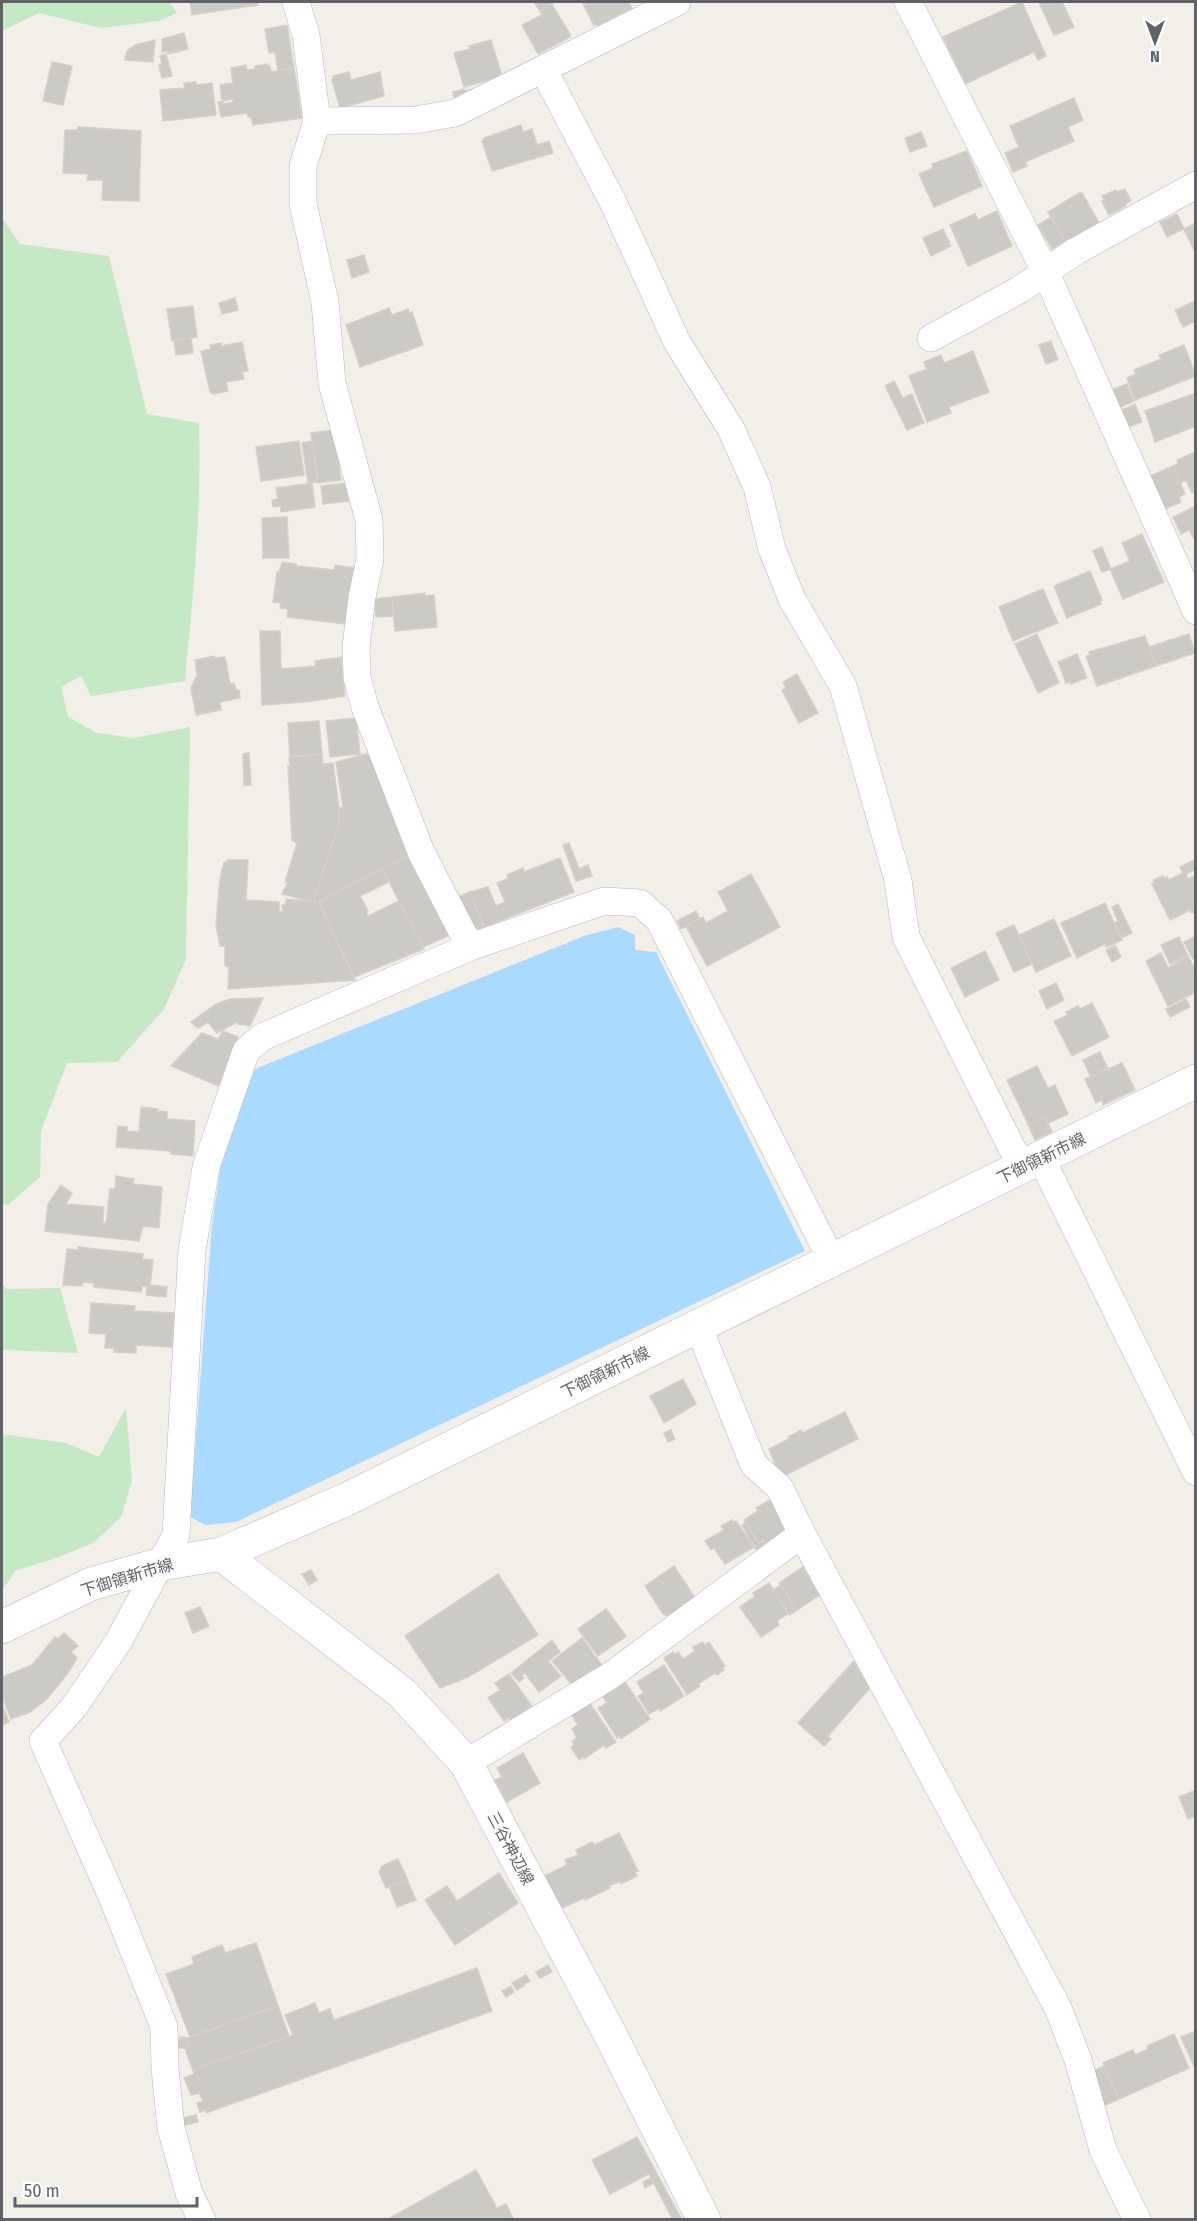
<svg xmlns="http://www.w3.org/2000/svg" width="1197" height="2221" viewBox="0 0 1197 2221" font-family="'Fira Sans Condensed','Noto Sans JP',sans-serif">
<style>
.green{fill:#c5e8c5}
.water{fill:#aadaff}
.building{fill:#cccac5;stroke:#d6d1c6;stroke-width:1.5}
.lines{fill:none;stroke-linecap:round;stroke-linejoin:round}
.street-casing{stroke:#b5b8bc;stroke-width:28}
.secondary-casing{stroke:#b6babf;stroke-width:34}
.street{stroke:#fff;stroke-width:27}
.secondary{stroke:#fff;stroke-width:33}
.labels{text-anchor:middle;stroke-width:4.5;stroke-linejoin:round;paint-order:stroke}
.street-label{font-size:16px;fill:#5f6368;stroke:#fff}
</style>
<rect width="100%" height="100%" fill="#f1efe8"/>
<!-- green -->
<g class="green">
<path d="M2,2h168l7,11 -18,8 -58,7 -62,-15 -37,18z"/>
<path d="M2,218l18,26 89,12 38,158 52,9c3,86 -6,172 -14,258l-94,15 -10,-20 -20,11 7,30 29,16 37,5 56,-11 -4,232 -22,50 -47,53 -50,1 -26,68 -1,46 -32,28 -6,-1z"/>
<path d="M2,1282l4,7 54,-1 18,65 -76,-3z"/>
<path d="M126,1408l6,73 -11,36 -28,26 -34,14 -44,14 -13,20v-157l64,9 33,14z"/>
</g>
<!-- water -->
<path class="water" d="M618,927l17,8v15l21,2 149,299 -569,271 -30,3 -16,-8 22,-292 12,-80 31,-76 329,-133z"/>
<!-- building -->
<g class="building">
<path d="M190,2h67l1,3 -66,10z"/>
<path d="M534,2h18l1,2 -13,7z"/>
<path d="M585,2h43l4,6 -34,18 -1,-2 -3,1 -11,-21 3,-1z"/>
<path d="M1022,2l24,54 -8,4 -4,-8 -69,32 -22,-47z"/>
<path d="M1039,2h23l12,25 -20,8z"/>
<path d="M552,5l18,29v3l-32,17 -16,-29 20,-10 -2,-4z"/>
<path d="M287,25l7,43 -16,3 -3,-19 -6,1 -4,-24z"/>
<path d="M184,33l4,16 -20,5v-3l-6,1v-13z"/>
<path d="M155,40l-2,22 -28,-2 2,-9 8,-6z"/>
<path d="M491,40l11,36 -38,11 -10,-34 16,-4 -1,-3z"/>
<path d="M166,54l6,22 -10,2 -3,-13 3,-1 -2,-8z"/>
<path d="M52,62l20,4 -9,39 -20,-4z"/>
<path d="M267,64l1,2h2l1,6 23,-4 8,50 -49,7 -2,-8h-3l-1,-4 -26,4 -3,-15 5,-1v3l10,-2v-3l-11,2 -2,-16 13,-2 -2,-15 15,-3 1,5 9,-1 -1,-3z"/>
<path d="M349,72l2,8 29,-8 4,24 -44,12 -8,-28 1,-4z"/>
<path d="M196,82v3l16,-2 4,32 -53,6 -3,-31 25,-2 -1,-5z"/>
<path d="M464,89l1,2 8,-2 -18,12 -2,-9z"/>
<path d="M1074,98l9,22 -15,7 6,14 -49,21 -15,-36z"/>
<path d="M521,125l2,7 9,-3 5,16 12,-4 4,12 -61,18 -10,-30 2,-1v-2z"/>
<path d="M78,127l63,4 -2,70 -37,-1 1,-20h-16l1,-6 -25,-1 2,-43h13z"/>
<path d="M921,132l6,14 -17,6 -5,-14z"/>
<path d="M1019,147l8,19 -14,6 -8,-19z"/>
<path d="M967,151l15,35 -48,21 -15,-33 14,-6 -1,-4z"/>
<path d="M1125,189l6,12 -6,3 1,2 -17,9 -7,-14 2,-1 -2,-4 14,-6 1,2z"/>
<path d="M1079,193h3l17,30 -34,19 -17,-30z"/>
<path d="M997,211l15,35 -44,20 -18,-41 25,-11 3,6z"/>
<path d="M1177,214l7,15 -17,8 -7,-15z"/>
<path d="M1051,217l14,25 -13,7 -14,-24z"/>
<path d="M1194,224l2,3v27l-12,-25z"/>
<path d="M943,229l8,17 -20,10 -8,-18z"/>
<path d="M364,255l5,17 -17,6 -5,-18z"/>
<path d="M235,298l3,12 -16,4 -3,-11z"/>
<path d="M1193,302l3,5v14l-13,6 -8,-17z"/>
<path d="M193,306l4,31 -25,4 -5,-32z"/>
<path d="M389,308l3,7 16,-6 1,4 3,-1 11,33 -63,22 -14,-42z"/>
<path d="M191,338l2,15 -17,2 -2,-15z"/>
<path d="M1051,341l7,19 -12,4 -7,-19z"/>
<path d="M242,342l6,29 -6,1 2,7 -18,3 2,9 -14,3 -4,-2 -9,-41 10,-2 -1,-4 11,-2v3z"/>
<path d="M1184,345l12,31 -61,24 -8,-22 9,-4 -2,-4 27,-11 -2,-4z"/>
<path d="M973,351l16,41 -40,15 2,6 -24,9 -18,-46 18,-7 -3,-7 17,-7 3,8z"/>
<path d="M894,381l9,17 9,-4 12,29 -17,7 -22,-44z"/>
<path d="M1127,384l7,17 -16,7 -7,-18z"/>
<path d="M1196,393v33l-41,16 -10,-31z"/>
<path d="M1135,404l7,18 -16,6 -6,-17z"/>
<path d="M334,430l7,50 -23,3 -7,-50z"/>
<path d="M299,441l5,34 -43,6 -5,-34z"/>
<path d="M312,441l6,41 -10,1 -6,-40z"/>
<path d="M1196,452v39l-4,2 -6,-13 -6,3 -7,-17 5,-2 -1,-4z"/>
<path d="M1173,466l12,28 -6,3 2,5 -18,8 -15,-33z"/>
<path d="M312,483l3,24 -34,5v-6l-8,1 -1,-7 6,-1 -2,-11z"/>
<path d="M346,483l3,18 -26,3 -2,-18z"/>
<path d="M1196,506v37l-7,-13 -8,4 -8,-17z"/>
<path d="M287,517l2,41h-26l-1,-40z"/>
<path d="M1142,534l22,48 -41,17 -13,-30 20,-8 -8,-18z"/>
<path d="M1102,547l9,22 -9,3 -9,-21z"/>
<path d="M282,562l14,2v2l38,4 1,-5 20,3 -10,56 -58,-7 1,-8 -8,-1 1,-5 -8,-1 4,-30h2z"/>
<path d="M1090,571l12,29 -2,1 1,3 -34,14 -13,-32z"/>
<path d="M1043,589l15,34 -45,18 -14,-34z"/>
<path d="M425,593v3l9,-1 3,32 -42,4 -3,-34z"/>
<path d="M392,597l1,19 -17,1 -2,-18z"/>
<path d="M260,631h20l1,38 35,-3 -1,-5 26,-4 4,39 -40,6 -43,3z"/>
<path d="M1037,634l22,49 -21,10 -23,-49z"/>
<path d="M1189,634l6,19 -39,13 -7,-19z"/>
<path d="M1145,636l11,30 -59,20 -11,-30 4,-1 -1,-3z"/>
<path d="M1077,654l10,24 -16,6 -1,-2 -4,1 -8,-21z"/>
<path d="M214,656l1,2 10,-1 5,27 4,-1 2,7h3l1,8 -20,4 1,8 -25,5 -5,-27 6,-13 -2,-15z"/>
<path d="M797,674l21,39 -19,10 -17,-33 4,-2 -3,-6z"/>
<path d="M356,718l4,36 -30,3 -4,-36z"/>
<path d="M319,721l3,33 -32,3 -2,-34z"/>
<path d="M249,753l2,32h-7l-1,-31z"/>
<path d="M370,753l39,103 -90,46h-6l26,-79v-15l4,-1 -7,-45z"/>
<path d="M322,754l1,10 10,-1 6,45v15l-26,79 -31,-8 6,-12h-3l12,-39 -5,-3 -4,-74 2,-1 -1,-8z"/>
<path d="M569,843l10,26 9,-4 4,11 -16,5 -13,-36z"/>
<path d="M409,856l41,79 -27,12 -41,-79z"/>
<path d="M560,858l14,34 -90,35 -14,-35 18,-5 8,19 9,-4 -8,-19 11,-4 -1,-4 16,-7 1,4z"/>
<path d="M227,860h21l-2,40 33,2v10l4,-1 -1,-6 4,-1v-5l33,3 36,78 -127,9 1,-22 -4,-1v-20h-5l-4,-21 4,-46 4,-17 3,1z"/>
<path d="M1194,860l2,9 -10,5 2,5 8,-4v36l-4,2 -2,-3 -20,10 -18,-36 3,-1 -2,-3 10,-4 1,2 3,-1 2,3 14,-7 -3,-6z"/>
<path d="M382,868l7,14 -29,14 8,15 -2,1 2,4 31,-15 25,48 -70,28 -35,-75z"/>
<path d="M751,874l29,53 -73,39 -21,-40 17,-9 3,6 22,-12 -10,-19z"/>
<path d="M470,892l14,35 -5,2 -15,-8 -11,-22z"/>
<path d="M1105,903l17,37 -16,7 -1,-3 -28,14 -16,-35z"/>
<path d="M1118,904l14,29 -11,5 -7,-15 4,-2 -6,-14z"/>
<path d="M696,911l4,8 -19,10 -4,-8z"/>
<path d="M1054,919l17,37 -35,16 -17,-37z"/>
<path d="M1014,925l18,39 -18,8 -18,-39z"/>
<path d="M1196,936v22l-3,1 -9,-17z"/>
<path d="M1179,937l9,19 -18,8 -9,-19z"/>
<path d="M1115,945l6,12 -9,5 -6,-12z"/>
<path d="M985,951l14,29 -34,17 -14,-29z"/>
<path d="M1161,953l7,15 20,-12 8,16v20l-28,14 -22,-45z"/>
<path d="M1056,983l8,17 -17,9 -8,-18z"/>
<path d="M263,998l-13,28 -12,-2 -1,-2 -20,11 -9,-11 -10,6 -7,-6 25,-18 14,-5z"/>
<path d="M1186,999l4,8 -20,10 -4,-8z"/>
<path d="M1092,1003l17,34 -37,19 -18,-35 14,-6 -2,-3 12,-6 2,3z"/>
<path d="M223,1031l15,6 -19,49 -48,-20 31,-33 16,6z"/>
<path d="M1100,1052l8,17 -17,8 -8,-17z"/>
<path d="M1122,1063l13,27 -32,15 -1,-5 -6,3 -11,-24z"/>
<path d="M1037,1066l11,22 7,-3 13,29 -20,9 -3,-6 -17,7 -21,-44z"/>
<path d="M141,1107l17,2 -1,2 10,1v7l28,2 -2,35 -22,-2v-3l-55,-4 2,-21 9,1v4l12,1z"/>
<path d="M1045,1117l7,15 -17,8 -7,-16z"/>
<path d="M116,1176l18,3 -1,5 29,3 -3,41 -16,-2 -4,15 -94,-10 3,-27 13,-19 11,8 -6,11 38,3 -1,16h3l4,-34h5z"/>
<path d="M78,1247l65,7 -1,5 11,1 -3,27 -8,-1 -1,6 -47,-5v-4l-11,-1 -1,4 -19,-1 4,-36 11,1z"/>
<path d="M150,1285l17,2 -1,10 -20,-2 1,-8h3z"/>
<path d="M91,1303l44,3 -1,5 40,2 -2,34 -36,-2v8l-22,-1v-4h-9l1,-14 -17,-1z"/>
<path d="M683,1379l13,25 -32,19 -14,-27z"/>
<path d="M845,1412l13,27 -74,37 -3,-7 -3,2 -9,-22 20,-10 -1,-2 13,-7 1,3z"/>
<path d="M671,1430l4,9 -7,3 -4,-9z"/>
<path d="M770,1500l19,33 -22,13 -4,-6 -5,3 -14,-23 14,-9 -2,-3z"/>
<path d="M732,1520l2,3 2,-2 18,26 -29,17 -11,-16 -3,2 -6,-9 19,-11 -3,-4z"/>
<path d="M746,1523l12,20 5,-3 4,6 -6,12 -19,-33z"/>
<path d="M674,1566l21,32 -19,19 -3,-5 -6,4 -4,-2 -18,-28z"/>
<path d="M803,1567l18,27 -24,16 -18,-27z"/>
<path d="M311,1570l6,10 -8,5 -7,-11z"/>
<path d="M498,1574l40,61 -70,42 -28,11 -35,-52z"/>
<path d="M769,1583l20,30 -12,8 2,4 -18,12 -21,-30 15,-11 -2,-3z"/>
<path d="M781,1585l16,25 -7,5 -17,-25z"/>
<path d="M200,1607l9,19 -16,7 -8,-20z"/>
<path d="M606,1609l20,27 -28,20 -20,-27z"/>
<path d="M64,1633l14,13 -7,6 6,6 -9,15 -21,26 -17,13 -19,7 -9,-23v-19l30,-12 23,-28 3,2z"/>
<path d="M582,1638l22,30 -8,6 -4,-5 -20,16 -20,-24z"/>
<path d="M552,1640l8,12 -12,9 13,15 -22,16 -14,-19 -3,2 2,3 -5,4 -8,-9z"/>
<path d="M702,1642l3,3 4,-3 16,24 -3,2 2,2 -7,5 -2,-2 -17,11 2,2 -13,9 -23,-37 9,-6 2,2 3,-2 5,7 12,-8 -2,-4z"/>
<path d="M854,1661l16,27 -42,48 3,3 -7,7 -26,-23z"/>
<path d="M664,1665l20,31 -24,15 -1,-3 -10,6 -11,-18 6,-3 -7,-11z"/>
<path d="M509,1674l23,32 -21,14 -2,-2 -5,3 -16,-23 12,-8 -5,-7z"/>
<path d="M625,1682l25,37 -29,20 -2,-3 -2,2 -19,-30 9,-5 -4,-7z"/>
<path d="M589,1702l27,40 -10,6 -2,-3 -20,14 -1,-2 -4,3 -8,-13 3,-2 -2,-4 5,-3 -5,-9 6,-4 -7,-11z"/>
<path d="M2,1703l7,19 -7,3z"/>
<path d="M523,1753l17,30 -33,19 -12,-22 7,-3 -5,-9z"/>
<path d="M1196,1790v26l-8,3 -9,-22z"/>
<path d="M619,1833l19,38 -3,1 2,4 -16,8 -1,-3 -11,5 1,2 -25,12 -1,-2 -26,12 -16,-33 23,-11 2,-2 -2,-4 13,-5 -2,-5 16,-8 2,3z"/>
<path d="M398,1859l10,21 -22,8 -7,-16 3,-6z"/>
<path d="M499,1873l19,30 -63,42 -30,-45 22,-14 10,15z"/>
<path d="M407,1880l9,20 -19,7 -8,-21z"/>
<path d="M256,1943l22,63 -88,31 -24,-63 28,-10 -2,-7 30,-12 3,8z"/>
<path d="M548,1965l4,7 -12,6 -4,-6z"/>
<path d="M477,1968l15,43 -286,102v-3l-6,2 -3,-9 6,-2 -4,-8 -8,2 -7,-17 10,-4 -1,-4 100,-35 -8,-20 30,-12 4,10 11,-4 4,11z"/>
<path d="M526,1975l4,6 -7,4 -4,-6z"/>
<path d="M519,1979l5,7 -7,4 -5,-7z"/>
<path d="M511,1986l3,6 -8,5 -4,-6z"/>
<path d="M278,2006l11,30 -96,34 -7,-18 2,-14z"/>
<path d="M1196,2031v34l-2,1 -13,-29z"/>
<path d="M1174,2034l15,34 -70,31 -16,-36 30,-13 2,5 13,-6 -1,-3z"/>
<path d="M180,2037l8,1 -1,11 -10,-2z"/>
<path d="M1104,2066l15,33 -18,8 -9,-35z"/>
<path d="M196,2115l2,7 -13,3 -2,-7z"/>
<path d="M637,2137l45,83h-9l-24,-46 -39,20 -18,-34z"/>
<path d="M476,2170l21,38 9,-4 8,16h-128z"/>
<path d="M651,2178l3,5 -9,5 -2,-6z"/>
</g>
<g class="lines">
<defs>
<g id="street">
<path d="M296,2l10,33 11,86 -14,45v38l22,98 7,81 37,137 1,39 -8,38 -6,50 1,30 8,30 56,145 49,95"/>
<path d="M908,2l138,271 150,338"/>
<path d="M543,69l70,133 64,140 54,87 26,58 15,62 20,50 51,87 55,194 8,57 116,231"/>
<path d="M317,121l99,-1 39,-7 222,-111"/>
<path d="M931,338l88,-48 57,-39 120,-66"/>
<path d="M1041,1158l155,314"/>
<path d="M698,1326l56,139 26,23 22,46 256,474 20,52 25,90 34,70"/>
<path d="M466,1763l144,-87 192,-142"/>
<path d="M202,2220l-13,-27 -18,-65 -6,-59 -1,-42 -51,-128 -70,-158 31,-34 44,-65 58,-107 16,-285 14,-83 40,-116 16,-14 208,-90 134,-46 36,2 19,17 173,341"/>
</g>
<g id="secondary">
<path d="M221,1554l181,139 64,70 145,273 93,184"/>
<path d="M2,1627l89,-43 70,-20 60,-10 124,-54 851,-419"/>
</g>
</defs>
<!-- street casing -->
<use href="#street" class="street-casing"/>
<!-- secondary casing -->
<use href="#secondary" class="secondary-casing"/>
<!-- street -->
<use href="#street" class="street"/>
<!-- secondary -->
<use href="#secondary" class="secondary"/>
</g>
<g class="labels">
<!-- street labels -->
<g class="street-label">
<text transform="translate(1041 1158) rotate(-26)" y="6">下御領新市線</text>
<text transform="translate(605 1372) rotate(-26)" y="6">下御領新市線</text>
<text transform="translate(127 1577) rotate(-17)" y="6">下御領新市線</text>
<text transform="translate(511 1848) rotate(62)" y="6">三谷神辺線</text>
</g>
</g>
<!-- border -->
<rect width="1197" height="2221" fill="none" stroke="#5f6368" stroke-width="6"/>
<!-- north arrow -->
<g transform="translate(1155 42) rotate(180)" stroke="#ffffff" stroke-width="4.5" paint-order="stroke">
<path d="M0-4.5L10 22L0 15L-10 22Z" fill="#5f6368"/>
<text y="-9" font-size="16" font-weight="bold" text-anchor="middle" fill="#5f6368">N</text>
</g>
<!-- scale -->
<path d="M15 2197v9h182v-9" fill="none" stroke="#5f6368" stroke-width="3"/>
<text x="24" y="2197" font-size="18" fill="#5f6368" stroke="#ffffff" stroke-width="4.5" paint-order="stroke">50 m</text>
</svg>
